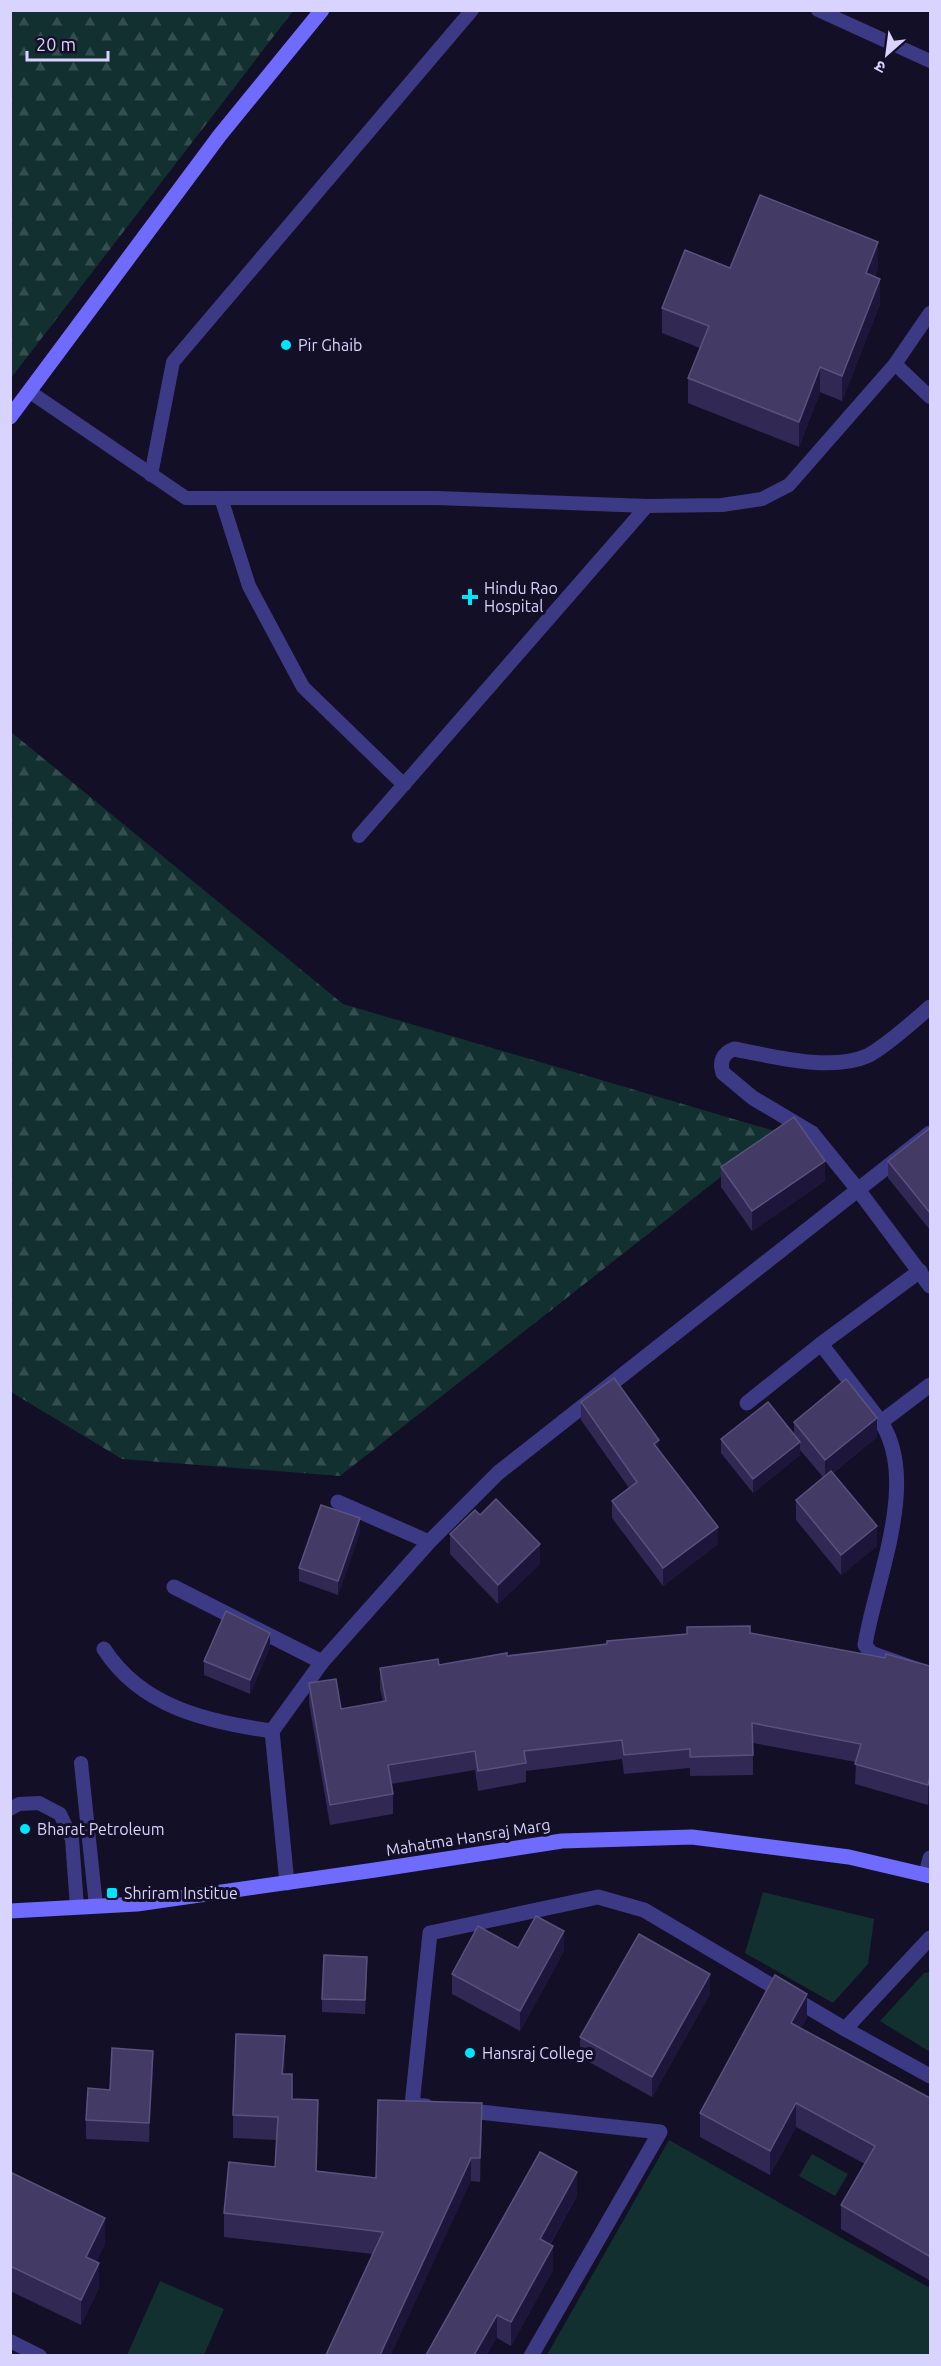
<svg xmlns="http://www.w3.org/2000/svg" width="941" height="2366" viewBox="0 0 941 2366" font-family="Ubuntu,'Noto Sans Devanagari',sans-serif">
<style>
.green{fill:#12302f}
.forest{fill:url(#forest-firs)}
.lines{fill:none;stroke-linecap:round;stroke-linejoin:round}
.lane{stroke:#3d3a85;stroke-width:14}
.street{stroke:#3d3a85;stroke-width:15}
.secondary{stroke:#6f6bff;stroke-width:15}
.wall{fill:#312854}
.shaded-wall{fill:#1d163a}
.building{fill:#433a66;stroke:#5a527e;stroke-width:1.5}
.poi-dot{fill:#00e5ff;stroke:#130f26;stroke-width:2}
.labels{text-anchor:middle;stroke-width:6;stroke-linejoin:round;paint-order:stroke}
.poi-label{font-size:16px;fill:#d9d4ff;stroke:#130f26;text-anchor:start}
.street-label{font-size:16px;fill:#d9d4ff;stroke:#130f26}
</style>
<defs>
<pattern id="forest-firs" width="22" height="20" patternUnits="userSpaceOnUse" patternTransform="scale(1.5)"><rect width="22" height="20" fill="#12302f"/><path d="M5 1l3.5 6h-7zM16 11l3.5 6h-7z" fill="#344d4e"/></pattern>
</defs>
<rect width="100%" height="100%" fill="#130f26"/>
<!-- green -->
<g class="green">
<path d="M763,1892l111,27 -6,45 -35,39 -88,-50z"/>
<path d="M930,1972v80l-50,-31 44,-48z"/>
<path d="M669,2140l261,148v67h-383z"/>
<path d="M812,2154l36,20 -13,22 -36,-20z"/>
<path d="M160,2281l64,28 -20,46h-77z"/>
</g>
<!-- forest -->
<g class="forest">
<path d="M11,10l282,1 -282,367 -1,-367z"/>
<path d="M11,732l332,272 435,128 -438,344 -218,-17 -111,-67z"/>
</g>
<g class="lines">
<!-- lane -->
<g class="lane">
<path d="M818,10l112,51"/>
<path d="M895,364l35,33"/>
<path d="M30,392l156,106h251l210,8 75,-1 40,-6 27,-14 106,-121 35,-51"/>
<path d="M151,475l22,-113 299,-352"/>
<path d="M221,498l28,88 54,101 101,98"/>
<path d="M359,836l288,-330"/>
<path d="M81,1763l15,143"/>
<path d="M10,1809l9,-5 20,-1 21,11 12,25 5,68"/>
<path d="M10,2341l30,15"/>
</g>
<!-- street -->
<g class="street">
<path d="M930,1007c-15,13 -46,41 -63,49 -36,16 -95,0 -133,-7 -11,4 -15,13 -11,24l30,25 59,35 47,58 71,95"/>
<path d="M821,1344l99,-73"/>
<path d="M747,1403l74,-59 60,78c39,60 -6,159 -16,223l6,8 59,21"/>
<path d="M881,1422l49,-37"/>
<path d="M338,1502l91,40"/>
<path d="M174,1587l148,75"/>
<path d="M104,1649c37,58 104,73 168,82l50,-69 107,-120 69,-69 432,-340"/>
<path d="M272,1731l15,152"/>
<path d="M926,1874l4,-16"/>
<path d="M845,2029l85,-91"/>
<path d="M426,2106l-14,-1 18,-172 168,-36 46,13 201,119 85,47"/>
<path d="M462,2110l198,22 -129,224"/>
</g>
<!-- secondary -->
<g class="secondary">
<path d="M10,417l210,-282 102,-125"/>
<path d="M10,1911l127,-7 238,-34 187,-29 130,-4 157,20 81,19"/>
</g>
</g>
<!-- wall -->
<g class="wall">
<path d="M878,267l-3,9 5,28 -38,97 -22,-9 -21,55 -111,-44v-25l12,-30 -38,-15v-25l68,-40z"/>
<path d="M930,1128v102l-42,-52v-17z"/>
<path d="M721,1167l104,14 -73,50 -31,-44z"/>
<path d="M581,1402l78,48 59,94 -55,42 -51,-68v-17l17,-13 -48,-68z"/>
<path d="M794,1422l83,15 -44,36 44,73 -36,29 -45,-55v-20l27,-23 -23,-27v5l-47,38 -32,-40v-14l73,-6z"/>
<path d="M480,1515l60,49 -42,40 -48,-50v-20z"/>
<path d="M360,1532l-22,63 -39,-14v-13z"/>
<path d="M750,1633l180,33 -2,139 -73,-21 1,-22 -103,-19v32l-63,1v-8l-66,6 -2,-15 -96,12v11l-48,9 -3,-21 -84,14 2,10v20l-63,11 -21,-122v-20l32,26 42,-7 -3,-14v-20l59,-3 68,-9z"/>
<path d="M270,1647l-20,47 -46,-19v-14z"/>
<path d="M518,1948l46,3 -44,80 -68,-37v-20z"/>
<path d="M367,1971l-2,43 -43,-2v-13z"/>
<path d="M710,1994l-58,103 -72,-40v-20z"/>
<path d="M807,2018l-6,10 129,70 -1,182 -88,-51v-24l24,-41 -69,-37 -26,48 -70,-38v-24z"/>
<path d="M285,2059l-1,15 8,25 26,24 -1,48 59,7 106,-52 -2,56 -9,-1 -98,73 -149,-17v-24l51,-46 1,-27 -43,-2v-23z"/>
<path d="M153,2070l-4,72 -63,-3v-19l24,-30z"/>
<path d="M10,2172l95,71 -9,19 3,26 -18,37 -71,-34z"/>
<path d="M577,2196l-27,49 3,25 -42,76 -14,-8 -71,17z"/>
</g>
<!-- shaded-wall -->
<g class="shaded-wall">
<path d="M878,242v25l-12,31v-25z"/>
<path d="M880,279v25l-38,97v-25z"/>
<path d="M820,367v25l-21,55v-25z"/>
<path d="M825,1161v20l-73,50v-20z"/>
<path d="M877,1418v19l-52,42v-19z"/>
<path d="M659,1440v18l-5,-14z"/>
<path d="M800,1442v13l-47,38v-14z"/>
<path d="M360,1518v14l-22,63v-14z"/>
<path d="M877,1526v20l-36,29v-20z"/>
<path d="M718,1527v17l-55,42v-18z"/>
<path d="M540,1544v20l-42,40v-19z"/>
<path d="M270,1633v14l-20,47v-14z"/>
<path d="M930,1776v20l-2,9v-20z"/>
<path d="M564,1931v20l-44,80v-20z"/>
<path d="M710,1974v20l-58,103v-20z"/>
<path d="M807,1994v24l-16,29v-24z"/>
<path d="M285,2036v23l-3,38v-23z"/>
<path d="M153,2051v19l-4,72v-19z"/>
<path d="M318,2100v23l-2,72v-24z"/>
<path d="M482,2103v23l-2,56v-24z"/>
<path d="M796,2103v24l-26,48v-24z"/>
<path d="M471,2158v23l-80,174h-11z"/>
<path d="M577,2172v24l-37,66v-23z"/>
<path d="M105,2218v25l-19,39v-25z"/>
<path d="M553,2246v24l-42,76v-24z"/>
<path d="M930,2254v24l-1,2v-24z"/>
<path d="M99,2263v25l-18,37v-25z"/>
<path d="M497,2315v23l-10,17h-13z"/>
</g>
<!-- building -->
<g class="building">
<path d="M760,195l118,47 -12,31 14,6 -38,97 -22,-9 -21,55 -111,-44 21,-52 -47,-18 23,-58 45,18z"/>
<path d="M794,1117l31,44 -73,50 -31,-44z"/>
<path d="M930,1128v85l-42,-52z"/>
<path d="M614,1378l45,62 -5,4 64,83 -55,41 -51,-67 25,-19 -56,-80z"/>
<path d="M846,1379l31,39 -52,42 -31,-38z"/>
<path d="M768,1402l32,40 -47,37 -32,-40z"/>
<path d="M831,1471l46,55 -36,29 -45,-55z"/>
<path d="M496,1499l44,45 -42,41 -48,-51 25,-24 5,5z"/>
<path d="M321,1505l39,13 -22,63 -39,-13z"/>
<path d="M226,1611l44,22 -20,47 -46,-19z"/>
<path d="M750,1626v7l135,25 1,-4 44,12v110l-2,9 -73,-21 6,-20 -109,-21 1,32 -63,2v-8l-66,6 -2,-15 -98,11 2,12 -48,8 -3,-20 -87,14 5,29 -63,11 -21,-122 27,-4 5,30 45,-8 -6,-33 58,-9 1,6 68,-12v3l100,-12v-3l80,-7v-7z"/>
<path d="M536,1916l28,15 -44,80 -68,-37 26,-48 40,22z"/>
<path d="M639,1934l71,40 -58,103 -72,-40z"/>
<path d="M324,1955l43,2 -2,43 -43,-1z"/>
<path d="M775,1975l32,19 -16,29 139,75v156l-1,2 -88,-51 34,-59 -79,-43 -26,48 -70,-38z"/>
<path d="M236,2034l49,2 -3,38h10v25l26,1 -2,71 60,7 2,-78 104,3 -2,55h-9l-91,197h-54l57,-123 -159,-19 5,-51 46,5 3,-50 -45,-2z"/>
<path d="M112,2048l41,3 -4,72 -63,-3 2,-32 22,2z"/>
<path d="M540,2152l37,20 -37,67 13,7 -42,76 -14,-7 -23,40h-48z"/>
<path d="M10,2172l95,46 -19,39 13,6 -18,37 -71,-34z"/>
</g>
<!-- markers -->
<g class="poi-dot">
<circle cx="286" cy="345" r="6"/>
<path d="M467 588h6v6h6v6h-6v6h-6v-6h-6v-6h6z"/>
<circle cx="25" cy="1829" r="6"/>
<rect x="106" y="1887" width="12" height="12" rx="3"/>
<circle cx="470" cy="2053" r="6"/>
</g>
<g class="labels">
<!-- poi labels -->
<g class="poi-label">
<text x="298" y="351">Pir Ghaib</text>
<text x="484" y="594">Hindu Rao<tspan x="484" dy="18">Hospital</tspan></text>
<text x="37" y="1835">Bharat Petroleum</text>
<text x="124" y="1899">Shriram Institue</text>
<text x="482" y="2059">Hansraj College</text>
</g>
<!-- street labels -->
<g class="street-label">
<text transform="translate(468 1837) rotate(-9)" y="6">Mahatma Hansraj Marg</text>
</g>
</g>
<!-- border -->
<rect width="941" height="2366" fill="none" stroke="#d9d4ff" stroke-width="24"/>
<!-- north arrow -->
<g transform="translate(887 54) rotate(208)" stroke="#130f26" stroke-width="4.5" paint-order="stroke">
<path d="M0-4.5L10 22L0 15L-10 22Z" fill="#d9d4ff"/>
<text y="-9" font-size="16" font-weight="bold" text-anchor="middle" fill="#d9d4ff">उ</text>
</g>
<!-- scale -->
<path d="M27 51v9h81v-9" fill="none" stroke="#d9d4ff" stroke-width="3"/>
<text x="36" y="51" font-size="18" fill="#d9d4ff" stroke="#130f26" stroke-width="4.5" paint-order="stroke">20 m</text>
</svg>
